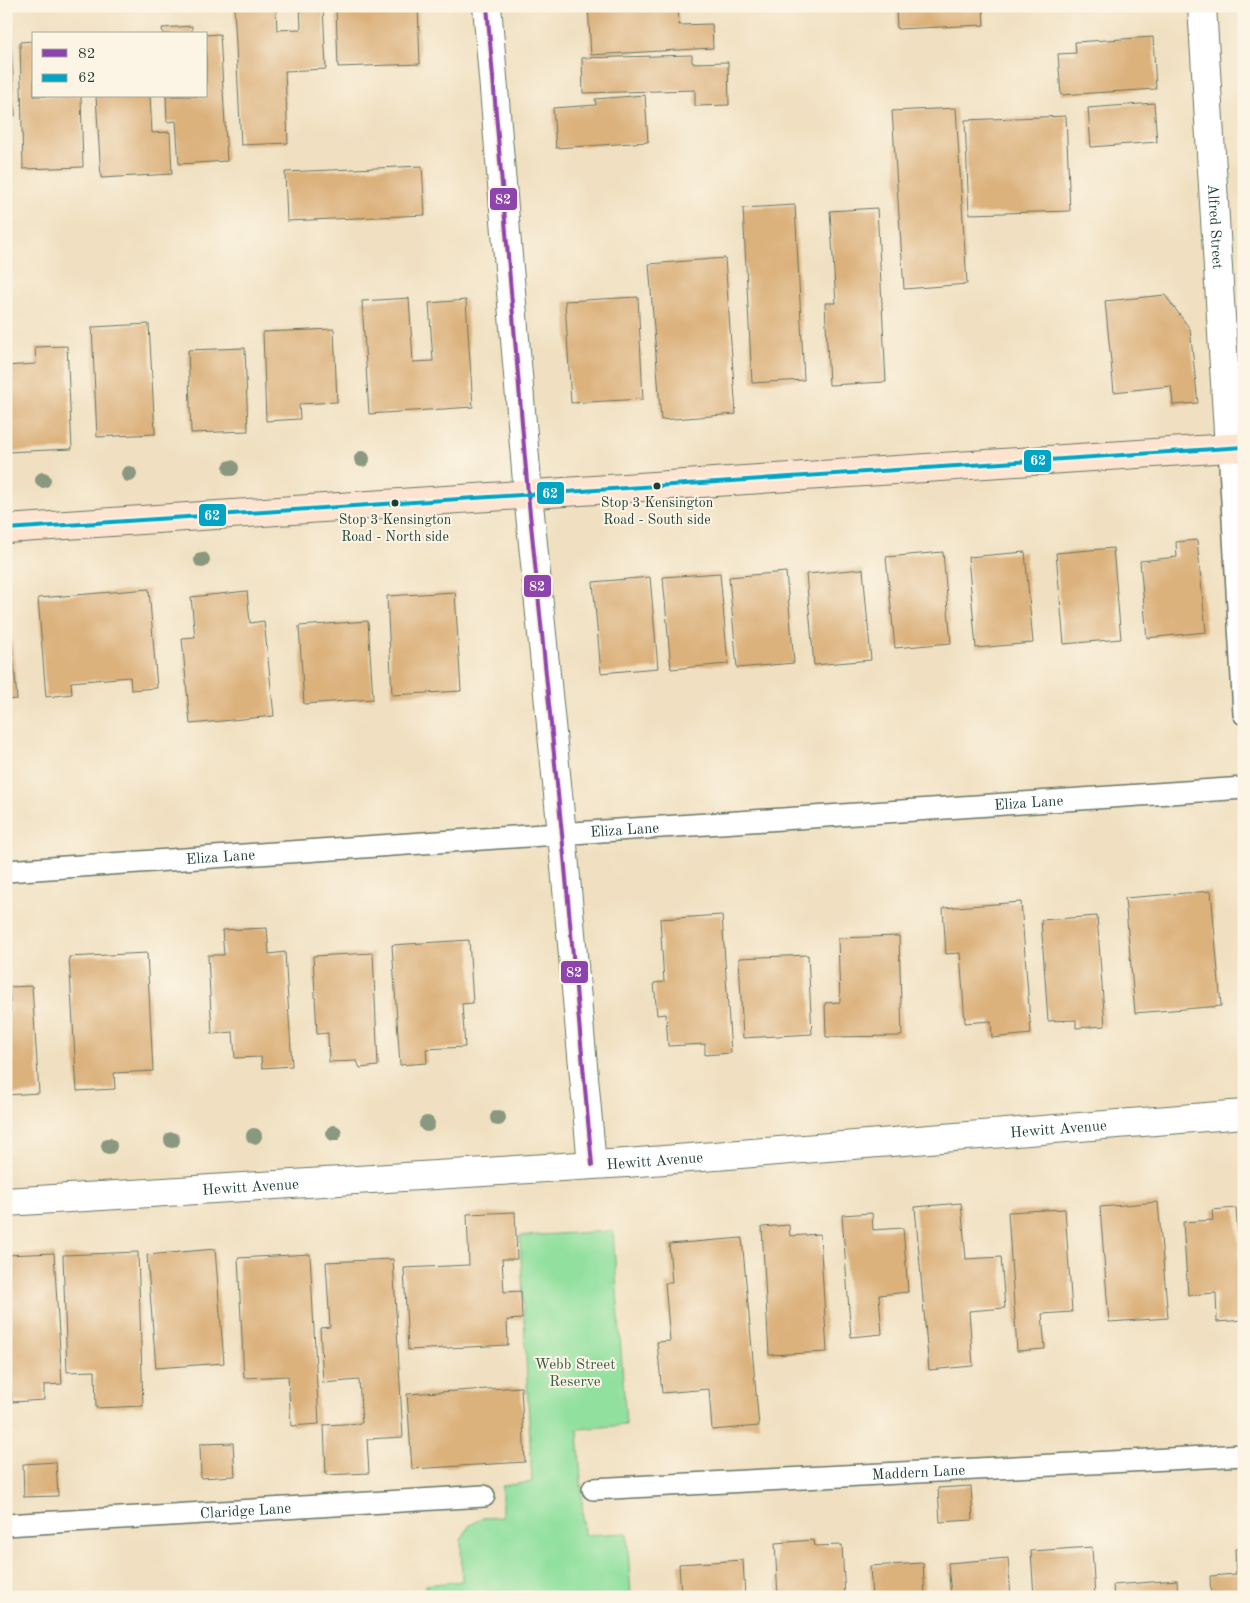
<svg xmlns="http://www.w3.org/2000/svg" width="1250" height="1603" viewBox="0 0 1250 1603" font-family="'Old Standard TT',serif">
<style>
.green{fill:#91e09e;stroke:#588e69}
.building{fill:#dbb17c}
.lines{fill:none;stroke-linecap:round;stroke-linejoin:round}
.service-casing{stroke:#687665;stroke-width:24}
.minor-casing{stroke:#687665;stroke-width:30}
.secondary-casing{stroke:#687665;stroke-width:30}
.service{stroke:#fff;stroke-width:21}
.minor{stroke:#fff;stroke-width:28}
.secondary{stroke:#fde4d0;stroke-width:28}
.bus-1-casing{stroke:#fcf5e5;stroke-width:8}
.bus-2-casing{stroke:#fcf5e5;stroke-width:8}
.bus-1{stroke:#8e44ad;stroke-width:4}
.bus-2{stroke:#02a4c6;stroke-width:4}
.tree{fill:#8a987f}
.bus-dot{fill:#1f3d34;stroke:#fcf5e5;stroke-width:2}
.labels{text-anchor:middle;stroke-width:4;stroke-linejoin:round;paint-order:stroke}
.bus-label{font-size:14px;fill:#1f3d34;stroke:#fcf5e5}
.street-label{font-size:15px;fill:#1f3d34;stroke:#fcf5e5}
.park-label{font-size:15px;fill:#365e49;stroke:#fcf5e5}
.line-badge{stroke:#fcf5e5;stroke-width:2}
.badge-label{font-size:14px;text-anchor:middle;font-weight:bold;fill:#fff}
</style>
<rect width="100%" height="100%" fill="#fcf5e5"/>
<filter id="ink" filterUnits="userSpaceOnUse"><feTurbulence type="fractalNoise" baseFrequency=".02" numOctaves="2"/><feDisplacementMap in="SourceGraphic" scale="10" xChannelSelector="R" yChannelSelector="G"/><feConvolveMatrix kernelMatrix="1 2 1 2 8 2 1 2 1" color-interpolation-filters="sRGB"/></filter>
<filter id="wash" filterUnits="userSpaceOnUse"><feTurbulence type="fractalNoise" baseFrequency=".0096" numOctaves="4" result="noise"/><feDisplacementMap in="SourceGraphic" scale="20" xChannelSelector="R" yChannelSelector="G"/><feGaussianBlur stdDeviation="1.12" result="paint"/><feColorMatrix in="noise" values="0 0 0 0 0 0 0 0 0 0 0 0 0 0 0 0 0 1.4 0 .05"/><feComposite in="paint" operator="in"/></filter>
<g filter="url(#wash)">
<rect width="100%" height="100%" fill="#f0e0c1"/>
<!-- green -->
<path class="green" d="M613,1231l13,194 -48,4 6,106 43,-2 4,64h-205v-12l36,-4 -1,-41 8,-14 13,-8 20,-1v-31l30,-4 -12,-246z"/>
<g id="blocks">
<!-- building -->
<g class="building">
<path d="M234,6h42l1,24 24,-1 -1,-23h23l3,63 -41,2 3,72 -47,2z"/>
<path d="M336,6h82l2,58 -82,3z"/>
<path d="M588,6h90l1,19 33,-1 1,24 -122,7z"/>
<path d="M896,6h87l1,19 -87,4z"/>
<path d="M192,26v8h-29l-1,-6z"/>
<path d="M220,34l7,127 -48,3 -3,-43 -9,1 -1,-26h40v-61z"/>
<path d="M1153,37l3,52 -95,6 -3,-41 18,-1 -1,-11z"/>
<path d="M6,38h5l4,78h-9z"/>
<path d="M34,41v55h47l2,71 -60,2 -3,-127z"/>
<path d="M692,55v8l36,-1 1,43 -34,1v-16l-112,3 -1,-35z"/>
<path d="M645,95l3,47 -92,6 -3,-40 43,-3 -1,-6z"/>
<path d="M96,96h54l2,37 18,-1 2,42 -71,4z"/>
<path d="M1154,103l3,39 -66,5 -3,-39z"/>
<path d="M956,108l11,176 -63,5 -12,-178z"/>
<path d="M1066,116l4,95 -101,3 -4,-94z"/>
<path d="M422,166l3,49 -138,6 -2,-49z"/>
<path d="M795,205l9,175 -52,3 -9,-175z"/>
<path d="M877,208l9,174 -57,3 -4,-82h11l-6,-92z"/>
<path d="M725,258l11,156 -75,6 -12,-156z"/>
<path d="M1165,295l25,34 8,74 -25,2 -2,-19 -57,6 -9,-91z"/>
<path d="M638,297l5,102 -72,4 -6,-102z"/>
<path d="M409,298l4,64 20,-1 -4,-58 37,-3 7,107 -104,7 -7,-113z"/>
<path d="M149,324l6,110 -58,3 -5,-110z"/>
<path d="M334,329l3,73 -38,2 1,15 -34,2 -3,-89z"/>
<path d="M67,346l5,103 -66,3v-86l30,-2 -1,-17z"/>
<path d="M245,348l3,83 -57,2 -3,-83z"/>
<path d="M1197,540l9,92 -59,6 -7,-77 37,-4 -1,-15z"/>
<path d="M1113,548l8,91 -57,5 -8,-91z"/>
<path d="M943,552l8,91 -56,5 -9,-91z"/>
<path d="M1025,552l8,91 -57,5 -8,-91z"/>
<path d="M863,569l8,91 -57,5 -8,-91z"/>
<path d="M786,572l8,91 -57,5 -8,-91z"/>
<path d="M720,573l8,91 -57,5 -8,-92z"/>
<path d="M650,577l8,91 -57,5 -8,-91z"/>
<path d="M149,589l8,99 -26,2 -1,-13 -59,5 1,12 -26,3 -8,-99z"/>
<path d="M247,591l3,32 14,-2 10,95 -84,8 -8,-86 13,-1 -4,-40z"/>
<path d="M455,592l6,99 -69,4 -5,-99z"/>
<path d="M9,606l8,93 -11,1v-93z"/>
<path d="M368,621l5,78 -69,5 -5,-78z"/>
<path d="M1211,891l10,115 -86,7 -10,-115z"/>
<path d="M1021,902l10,132 -39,4 -1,-17 -26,2 -5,-70 -14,1 -3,-46z"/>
<path d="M722,915l9,138 -26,2v-11l-37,2 -2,-32 -9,1 -3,-32 10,-1 -4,-63z"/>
<path d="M1097,916l8,110 -29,2v-8l-28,1 -7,-101z"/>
<path d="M267,928l2,26 16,-2 7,114 -30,2 -1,-11 -26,1 -2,-26 -21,2 -4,-79h16l-2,-25z"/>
<path d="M899,936l3,100 -76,1 -1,-34 15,-1 -2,-64z"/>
<path d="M469,940l4,63 -11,1 3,43 -39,2 1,14 -27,2 -8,-120z"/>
<path d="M147,953l6,118 -39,2 1,16 -38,2 -8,-134z"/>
<path d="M373,953l5,113 -18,2 -3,-7 -28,1 -1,-29 -11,1 -4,-78z"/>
<path d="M808,955l4,79 -69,4 -4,-80z"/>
<path d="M32,986l7,107 -33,2v-84h5l-2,-24z"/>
<path d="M1158,1202l10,116 -59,4 -9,-115z"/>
<path d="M961,1203l5,56 35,-2 4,51 -36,3 4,55 -44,4 -14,-163z"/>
<path d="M1236,1208l8,112 -27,2 -1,-29 -28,2 -5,-73 30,-2 -1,-10z"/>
<path d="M1065,1209l7,103 -30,2 3,35 -28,2 -9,-139z"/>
<path d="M515,1212l2,47h-15l2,33 17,-1 1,28 -15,1 1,25 -100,5 -4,-82 65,-3 -2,-51z"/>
<path d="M872,1213l1,17 30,-2 5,64 -29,3 3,39 -31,3 -9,-122z"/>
<path d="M789,1225l1,11 30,-2 7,118 -58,3 -7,-128z"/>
<path d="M742,1238l17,188 -47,4 -3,-41 -47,4 -5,-51 13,-1 -5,-58h7l-3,-39z"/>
<path d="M215,1249l9,114 -68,5 -9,-113z"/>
<path d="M138,1252l5,154 -47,2 -1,-37 -28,1 -4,-117z"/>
<path d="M54,1253l8,131 -18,1v15l-32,2 -1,-11 -5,1v-137z"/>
<path d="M310,1254l9,170 -28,2 -3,-50 -44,2 -6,-120z"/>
<path d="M393,1259l10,178 -36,2 2,34 -43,2 -2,-50 38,-2 -3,-43 -36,3 -3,-55 10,-1 -4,-65z"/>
<path d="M521,1387l4,75 -113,7 -5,-75z"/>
<path d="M233,1443l2,33 -34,2 -1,-34z"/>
<path d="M56,1462l2,34 -34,1 -1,-33z"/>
<path d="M971,1486l2,34 -33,2 -2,-34z"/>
<path d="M814,1540l1,6 27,-1 3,52h-67l-3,-54z"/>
<path d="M1092,1547l3,50h-61l-3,-46z"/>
<path d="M1235,1549h9v48h-33l-1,-21 26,-2z"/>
<path d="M1008,1558l3,39h-60l-3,-34z"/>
<path d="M743,1560l2,37 -64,-1 -2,-32z"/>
<path d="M923,1563l2,34h-53l-2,-31z"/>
<path d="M1177,1580l1,17h-64l-1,-12z"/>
<path d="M329,1593v4h-48v-2z"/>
</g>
</g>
</g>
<g filter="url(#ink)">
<use href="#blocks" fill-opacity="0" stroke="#687665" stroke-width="1"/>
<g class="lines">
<defs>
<g id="service">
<path d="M1229,448l15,266"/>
<path id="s1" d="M6,871l1238,-83"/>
<path id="s2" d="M593,1489l651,-34"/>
<path id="s3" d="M6,1525l478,-29"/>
</g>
<g id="minor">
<path d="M487,6l41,488 34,340 30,331"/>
<path id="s4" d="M1202,6l27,442"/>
<path id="s5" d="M6,1202l620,-39 618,-49"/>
</g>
<path id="secondary" d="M6,529l1238,-82"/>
</defs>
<!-- service casing -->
<use href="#service" class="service-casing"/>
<!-- minor casing -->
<use href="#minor" class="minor-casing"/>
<!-- secondary casing -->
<use href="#secondary" class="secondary-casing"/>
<!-- service -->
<use href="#service" class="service"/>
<!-- minor -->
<use href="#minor" class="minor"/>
<!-- secondary -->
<use href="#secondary" class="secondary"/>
<defs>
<path id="bus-1" d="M487,6l41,488 34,340 30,331"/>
<path id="bus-2" d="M6,529l1238,-82"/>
</defs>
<!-- bus-1 casing -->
<use href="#bus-1" class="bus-1-casing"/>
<!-- bus-2 casing -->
<use href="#bus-2" class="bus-2-casing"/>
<!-- bus-1 -->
<use href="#bus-1" class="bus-1"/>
<!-- bus-2 -->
<use href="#bus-2" class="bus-2"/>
</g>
<!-- trees -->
<g class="tree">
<circle cx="362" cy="459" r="8"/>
<circle cx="231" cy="468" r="8"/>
<circle cx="129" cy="474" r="8"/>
<circle cx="43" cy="480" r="8"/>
<circle cx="202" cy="560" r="8"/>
<circle cx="498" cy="1118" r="8"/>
<circle cx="427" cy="1124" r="8"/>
<circle cx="334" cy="1133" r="8"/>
<circle cx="254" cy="1136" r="8"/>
<circle cx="172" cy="1140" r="8"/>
<circle cx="109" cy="1146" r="8"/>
</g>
</g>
<!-- markers -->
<g class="bus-dot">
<circle cx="657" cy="486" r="4.5"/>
<circle cx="395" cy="503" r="4.5"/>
</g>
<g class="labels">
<!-- bus labels -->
<g class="bus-label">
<text x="657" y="507">Stop 3 Kensington<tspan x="657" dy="17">Road - South side</tspan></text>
<text x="395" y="524">Stop 3 Kensington<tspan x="395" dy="17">Road - North side</tspan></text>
</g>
<!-- street labels -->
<g class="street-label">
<text dy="5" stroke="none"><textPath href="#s4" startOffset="221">Alfred Street</textPath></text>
<text dy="5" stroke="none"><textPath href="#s1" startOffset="1025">Eliza Lane</textPath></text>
<text dy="5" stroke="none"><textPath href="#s1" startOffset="620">Eliza Lane</textPath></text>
<text dy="5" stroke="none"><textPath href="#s1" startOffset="215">Eliza Lane</textPath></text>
<text dy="5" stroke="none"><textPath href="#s5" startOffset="1055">Hewitt Avenue</textPath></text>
<text dy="5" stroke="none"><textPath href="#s5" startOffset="650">Hewitt Avenue</textPath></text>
<text dy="5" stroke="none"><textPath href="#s5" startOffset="245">Hewitt Avenue</textPath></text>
<text dy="5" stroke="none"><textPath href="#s2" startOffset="326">Maddern Lane</textPath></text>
<text dy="5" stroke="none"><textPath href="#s3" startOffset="240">Claridge Lane</textPath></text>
</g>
<!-- park labels -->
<g class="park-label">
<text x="575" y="1369">Webb Street<tspan x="575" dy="17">Reserve</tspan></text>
</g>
</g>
<g class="line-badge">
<rect x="489" y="187" width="29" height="24" rx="5" fill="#8e44ad"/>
<rect x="1023" y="449" width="29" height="24" rx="5" fill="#02a4c6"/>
<rect x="536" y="481" width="29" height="24" rx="5" fill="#02a4c6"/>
<rect x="198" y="503" width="29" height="24" rx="5" fill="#02a4c6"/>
<rect x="523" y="574" width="29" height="24" rx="5" fill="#8e44ad"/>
<rect x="560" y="960" width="29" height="24" rx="5" fill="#8e44ad"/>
</g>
<g class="badge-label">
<text x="503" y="204">82</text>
<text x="1038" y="465">62</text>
<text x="550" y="498">62</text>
<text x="212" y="520">62</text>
<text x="537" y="591">82</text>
<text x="574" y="977">82</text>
</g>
<!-- margin -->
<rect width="1250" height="1603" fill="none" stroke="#fcf5e5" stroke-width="25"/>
<!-- legend -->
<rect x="32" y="32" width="175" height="65" fill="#fcf5e5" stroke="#a4ab9e"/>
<rect x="42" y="49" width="25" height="8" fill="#8e44ad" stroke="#a4ab9e"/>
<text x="78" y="58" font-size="15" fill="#1f3d34">82</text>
<rect x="42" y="74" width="25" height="8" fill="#02a4c6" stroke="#a4ab9e"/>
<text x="78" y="82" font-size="15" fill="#1f3d34">62</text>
</svg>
